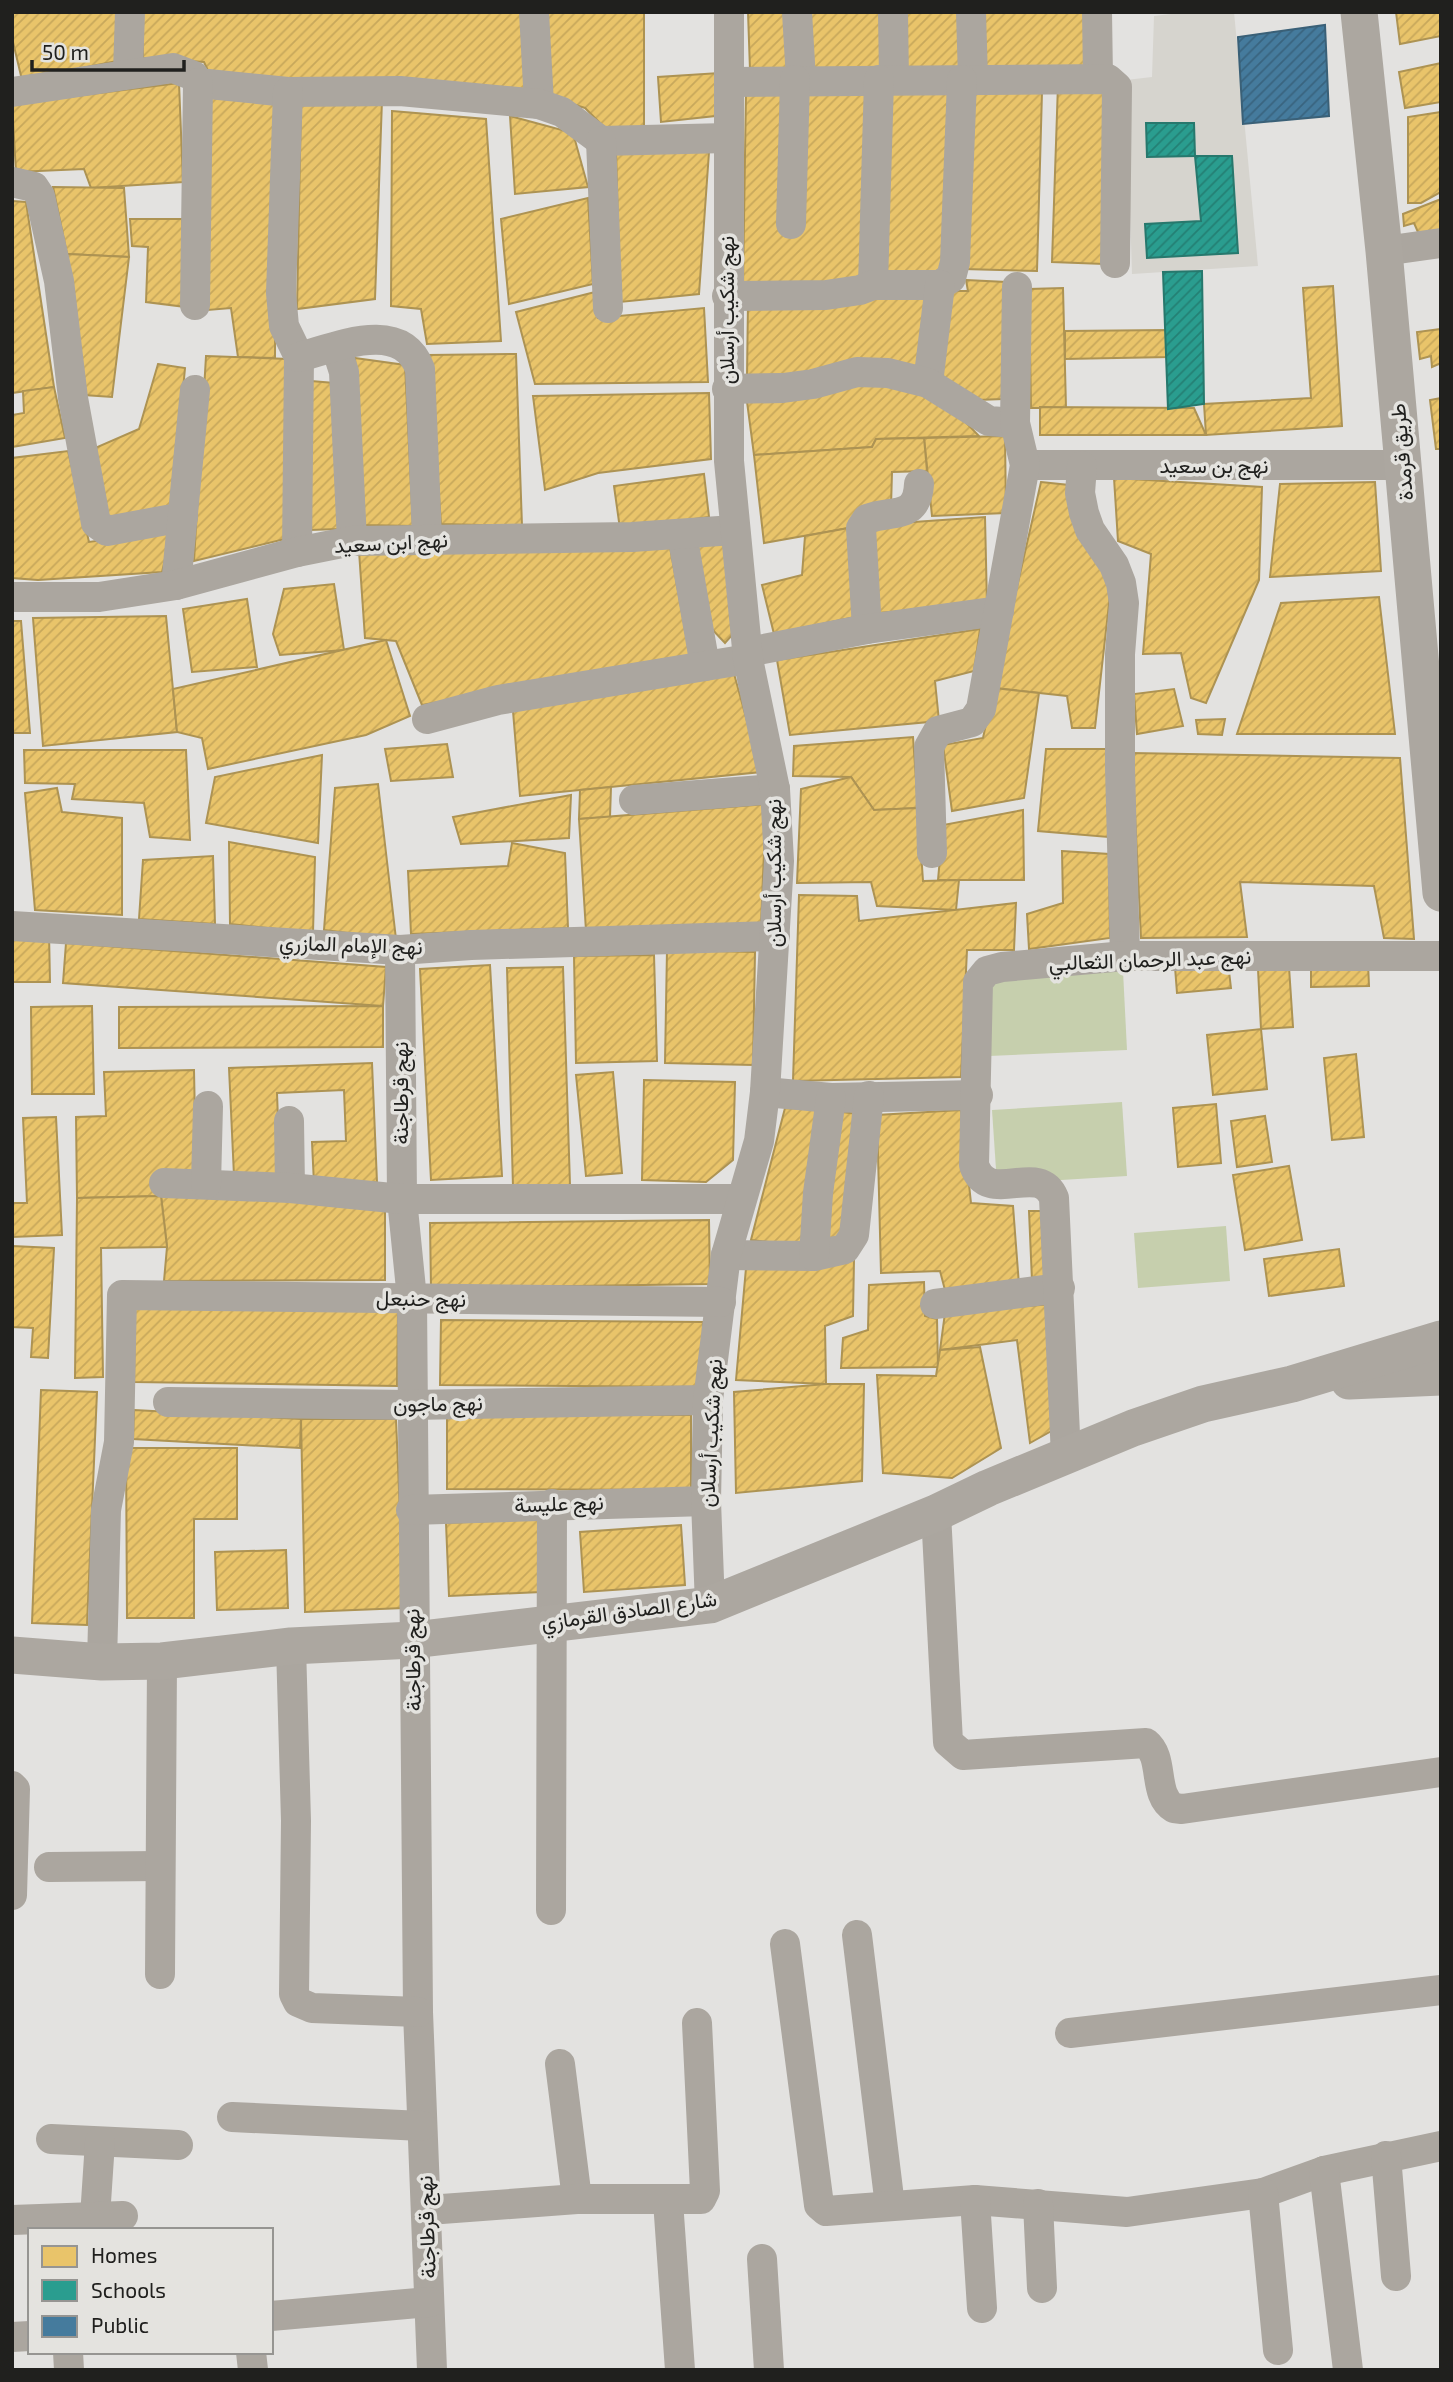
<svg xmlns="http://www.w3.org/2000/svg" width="1453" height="2382" viewBox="0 0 1453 2382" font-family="'Exo 2',Vazirmatn,sans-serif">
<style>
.built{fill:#d6d4ce}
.pitch{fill:#c6cfad}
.homes{fill:url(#homes-hatch);stroke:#ad9353;stroke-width:2}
.schools{fill:url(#schools-hatch);stroke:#27786d;stroke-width:2}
.public{fill:url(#public-hatch);stroke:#3a6077;stroke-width:2}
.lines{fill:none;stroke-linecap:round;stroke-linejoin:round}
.minor{stroke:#aba69f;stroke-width:30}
.major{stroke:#aca7a0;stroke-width:37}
.labels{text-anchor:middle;stroke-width:7;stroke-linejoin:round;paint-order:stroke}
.street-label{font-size:21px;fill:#20201e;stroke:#e4e3df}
</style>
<defs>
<pattern id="homes-hatch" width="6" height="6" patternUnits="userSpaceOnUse" patternTransform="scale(1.75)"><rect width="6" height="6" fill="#e9c46a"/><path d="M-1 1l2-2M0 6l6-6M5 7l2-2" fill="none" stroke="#c8a85b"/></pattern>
<pattern id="schools-hatch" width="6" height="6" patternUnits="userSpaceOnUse" patternTransform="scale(1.75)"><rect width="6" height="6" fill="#2a9d8f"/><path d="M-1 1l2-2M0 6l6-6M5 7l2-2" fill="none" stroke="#248074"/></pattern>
<pattern id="public-hatch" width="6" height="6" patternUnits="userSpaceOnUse" patternTransform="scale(1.75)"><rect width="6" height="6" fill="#457b9d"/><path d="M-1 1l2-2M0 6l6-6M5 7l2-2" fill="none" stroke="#39647f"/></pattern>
</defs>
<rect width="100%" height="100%" fill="#e3e2e0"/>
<!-- built -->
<path class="built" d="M1188,12h46l24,254 -126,8 -6,-194 26,-3 2,-61z"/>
<!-- pitch -->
<g class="pitch">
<path d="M1123,971l4,79 -138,6 -4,-79z"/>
<path d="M1122,1102l5,74 -130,8 -5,-74z"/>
<path d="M1226,1226l4,55 -92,7 -4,-55z"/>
</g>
<!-- homes -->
<g class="homes">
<path d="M12,12h108l-3,49 -95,19 -10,-42z"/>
<path d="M142,12h384l2,78 -317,-13 -7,-15 -61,-4z"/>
<path d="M547,12h97v116l-35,4 -24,-24 -36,-11z"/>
<path d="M748,12h40l2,57 -40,1z"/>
<path d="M810,12h70l2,56 -70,3z"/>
<path d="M901,12h61l2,56 -61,1z"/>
<rect x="985" y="12" width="99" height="56"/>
<path d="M1396,12h45v24l-41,8z"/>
<path d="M1441,63v39l-36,6 -6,-36z"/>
<path d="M719,73l-4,43 -54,6 -3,-45z"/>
<path d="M179,83l4,99 -92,6 -7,-19 -68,3 -4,-68z"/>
<path d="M1058,84l52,2 -6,178 -52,-2z"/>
<path d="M872,87l-3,200 -126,-2 3,-194z"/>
<path d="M968,89l74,3 -5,179 -73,-2z"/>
<path d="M888,90l64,2 -4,181 -65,-2z"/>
<path d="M211,94l65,6 -1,258 -37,-1 -7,-49 -23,2z"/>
<path d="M382,100l-7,199 -78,10 4,-205z"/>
<path d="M392,111l94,8 15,222 -74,3 -6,-35 -30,-3z"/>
<path d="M1441,112v80l-20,11h-13v-86z"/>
<path d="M510,116l63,17 15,54 -73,7z"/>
<path d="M616,150l93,2 -10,142 -79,8z"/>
<path d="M53,187l71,1 5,69 -62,-3z"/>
<path d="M588,198l5,86 -84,20 -8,-85z"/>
<path d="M1441,199v38l-20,2 -7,-16 -10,3 -1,-12z"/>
<path d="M12,201l14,1 28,185 -42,6z"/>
<path d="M130,219h52l4,88 -40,-5 2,-55 -16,-1z"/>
<path d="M67,254l62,3 -17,140 -28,-2z"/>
<path d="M966,280l40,2 -3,117 -26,1 -43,-20 13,-89h21z"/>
<path d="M1333,286l9,140 -136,9 -2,-31 107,-6 -8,-110z"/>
<path d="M1063,288l3,120h-35l-2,-119z"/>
<path d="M595,292l3,26 106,-10 4,74 -173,2 -19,-72z"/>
<path d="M933,293l-13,78 -173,6 1,-75z"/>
<path d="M1441,329v34l-9,4 -1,-11 -11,3 -3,-27z"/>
<path d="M1168,330l1,27 -104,2v-28z"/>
<path d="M516,354l6,172 -81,-2 -12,-169z"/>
<path d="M206,356l83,3 -4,180 -91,22z"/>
<path d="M355,358l50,7 8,161 -50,-1z"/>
<path d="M158,364l27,4 -13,139 -64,12 -13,-71 44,-19z"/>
<path d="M859,379l52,10 40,18 28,29 -103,3 -4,8 -118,8 -8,-61z"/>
<path d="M311,381l23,2 4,146 -28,1z"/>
<path d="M54,387l11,51 -53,9v-32l12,-2 -1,-22z"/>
<path d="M709,393l2,66 -113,14 -53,17 -12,-94z"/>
<path d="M1441,398v51h-5l-6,-49z"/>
<path d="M1040,407l154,1 12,27h-166z"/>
<path d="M1005,436l1,77 -74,3 -8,-78z"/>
<path d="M924,438l3,33 -35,1 -1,35 -37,20 -90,16 -10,-88 118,-8 4,-8z"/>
<path d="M68,451l21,91 83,-11 -10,41 -124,8 -26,-2v-120z"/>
<path d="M704,474l5,43 -89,12 -6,-43z"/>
<path d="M1114,478l148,9 -3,93 -53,123 -15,-5 -10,-45 -38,1 8,-100 -33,-13z"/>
<path d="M1041,482l28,3 42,101 -16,142h-23l-5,-32 -73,-8z"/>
<path d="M1375,482l6,89 -111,6 10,-93z"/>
<path d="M985,517l2,88 -110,8 -6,-88z"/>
<path d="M854,527l1,90 -81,17 -12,-49 40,-10 3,-39z"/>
<path d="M697,541l27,2 9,91 -8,9 -16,-17z"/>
<path d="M670,547l20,109 -268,49 -26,-64 -31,-3 -6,-87z"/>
<path d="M334,584l10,66 -64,5 -7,-21 11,-45z"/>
<path d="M1379,597l16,137h-158l44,-131z"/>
<path d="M247,599l10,68 -65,5 -9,-63z"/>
<path d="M166,616l11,116 -134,14 -10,-128z"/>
<path d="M12,621h9l9,112h-18z"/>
<path d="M980,629l-6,42 -39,10 4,40 -149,14 -13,-75z"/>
<path d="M386,640l24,76 -44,19 -158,34 -6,-31 -25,-6 -4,-43z"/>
<path d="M733,670l28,102 -241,24 -7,-85z"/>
<path d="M994,688l45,5 -15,105 -72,13 -9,-66 40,-7z"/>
<path d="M1174,689l9,37 -46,8 -3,-40z"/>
<path d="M1225,719l-3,16 -24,-1 -2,-14z"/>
<path d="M913,737l5,71 -44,2 -23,-33 -58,-1 1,-30z"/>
<path d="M447,744l6,33 -62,4 -6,-32z"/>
<path d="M1046,749h62v88l-70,-6z"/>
<path d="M24,750h162l4,90 -40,-3 -6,-34 -72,-4 3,-15 -50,-1z"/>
<path d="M1132,753l268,5 14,181 -30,-1 -10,-52 -134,-4 7,55 -106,1z"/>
<path d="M322,755l-4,88 -112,-20 9,-46z"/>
<path d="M851,777l23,33 44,-2 5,73 36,-1 -3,30 -79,-4 -6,-24 -74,1 4,-94z"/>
<path d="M378,784l18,155 -72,-9 11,-142z"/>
<path d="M611,787l-1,30 -31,2 1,-29z"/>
<path d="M57,788l5,24 60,6v97l-87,-5 -10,-117z"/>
<path d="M571,795l-2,43 -108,6 -8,-27z"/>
<path d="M766,804l-5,121 -175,6 -7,-112z"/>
<path d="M1023,810l1,70h-86l5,-55z"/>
<path d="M229,842l86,15 -2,76 -83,-9z"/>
<path d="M512,843l53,10 3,75 -157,6 -3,-63 100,-5z"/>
<path d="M1062,851l47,3 1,84 -81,11 -2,-35 36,-11z"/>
<path d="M213,856l2,68 -76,-5 4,-59z"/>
<path d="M799,895l58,1 2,25 157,-18 -2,47h-47l-6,127 -168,4z"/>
<path d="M12,933h37l1,49h-38z"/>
<path d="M66,943l320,24 -3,39 -320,-23z"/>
<path d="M667,950l88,2 -2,113 -88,-2z"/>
<path d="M654,955l3,106 -81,2 -2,-107z"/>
<path d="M1228,963l3,25 -54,5 -2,-26z"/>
<path d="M1368,963l1,23 -58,1v-23z"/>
<path d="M490,965l12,211 -71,4 -11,-211z"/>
<path d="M563,967l7,218 -57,2 -6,-219z"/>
<path d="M1289,967l4,60 -32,2 -3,-60z"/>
<path d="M92,1006l2,88h-62l-1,-87z"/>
<path d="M383,1006v41l-264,1v-41z"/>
<path d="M1261,1029l6,60 -54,6 -6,-60z"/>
<path d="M1356,1054l8,83 -32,3 -8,-82z"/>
<path d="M372,1063l5,119 -63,2 -2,-42 34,-1 -2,-51 -67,3 3,81 -46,2 -5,-108z"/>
<path d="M194,1070l2,101 -35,25 -84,2 -1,-81 30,-1 -2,-44z"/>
<path d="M613,1072l9,101 -36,3 -10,-101z"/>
<path d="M644,1080l91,2 -2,78 -27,22 -64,-2z"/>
<path d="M1216,1104l5,59 -43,4 -5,-59z"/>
<path d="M785,1108l31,1 -10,137 -55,-6z"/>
<path d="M961,1110l10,93 42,3 6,79 -73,9 -6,-23 -59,2 -4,-158z"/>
<path d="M842,1112l16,2 -17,126 -15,-3z"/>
<path d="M1265,1116l7,46 -35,5 -6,-46z"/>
<path d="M56,1117l6,118 -50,2v-34h15l-4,-85z"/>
<path d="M1289,1166l13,74 -57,10 -12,-75z"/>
<path d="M161,1196l224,7v77l-221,1 3,-34z"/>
<path d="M161,1196l6,51 -66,1 2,129 -28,1 2,-180z"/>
<path d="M1029,1211h16l3,69 -16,1z"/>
<path d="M709,1220l1,64 -279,4 -1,-65z"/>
<path d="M12,1246l42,2 -6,110 -17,-1 2,-29 -21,-1z"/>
<path d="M1339,1249l5,37 -75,10 -5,-37z"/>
<path d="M854,1259l-1,57 -28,10 1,58 -90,-4 10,-112z"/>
<path d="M924,1282l1,34 12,3 1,48 -97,1 2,-30 25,-8 1,-45z"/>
<path d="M1052,1304l3,125 -25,14 -13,-103 -77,10 5,-37z"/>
<path d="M135,1307l263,4 -1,75 -263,-4z"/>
<path d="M441,1320l262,2 -1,65 -262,-2z"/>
<path d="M980,1347l21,101 -49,30 -69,-5 -6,-98 59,1 4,-26z"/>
<path d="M826,1384h38l-2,97 -126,12 -2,-101z"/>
<path d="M41,1390l56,2 -10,233 -55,-2z"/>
<path d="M134,1410l167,9 -1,29 -167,-9z"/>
<path d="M447,1415h244v75l-244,-1z"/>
<path d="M301,1419h95l8,189 -99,4z"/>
<path d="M126,1448h111v71h-43v99h-67z"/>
<path d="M538,1519l3,73 -92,4 -3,-73z"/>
<path d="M681,1525l4,60 -101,7 -4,-60z"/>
<path d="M286,1550l2,58 -71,2 -2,-58z"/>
</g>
<!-- schools -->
<g class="schools">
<path d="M1146,123h48l1,33 -48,1z"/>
<path d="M1195,156h37l6,97 -91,5 -2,-34 56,-3z"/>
<path d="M1202,271l2,133 -36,5 -5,-137z"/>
</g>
<!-- public -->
<path class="public" d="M1325,25l4,91 -86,8 -5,-87z"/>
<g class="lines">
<!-- minor -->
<g class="minor">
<path d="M534,12l5,92"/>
<path d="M797,12l4,68"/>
<path d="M893,12l1,68"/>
<path d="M971,12l2,67"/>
<path d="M1097,12l1,66"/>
<path d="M128,72l2,-60"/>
<path d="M729,82l379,-3 9,8 -2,176"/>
<path d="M12,92l161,-24 21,8 4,7 90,9 112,-1 139,13 23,8 39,29 127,-3"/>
<path d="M288,92l-7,201 3,33 15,31 -2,195"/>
<path d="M601,141l7,167"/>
<path d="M12,182l22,5 6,9 19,85 14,117 23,125 11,8 76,-14"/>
<path d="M791,224l4,-144"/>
<path d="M1384,251l57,-8"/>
<path d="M873,285l6,-205"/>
<path d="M727,296l99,-1 34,-5 13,-5h67l11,-7 4,-16 7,-182"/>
<path d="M195,305l3,-222"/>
<path d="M336,347l8,25 8,169"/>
<path d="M299,357c38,-10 102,-39 121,12l7,169"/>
<path d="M928,383l12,-98"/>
<path d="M727,389l56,-1 30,-4 44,-12 31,1 40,10 61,38 26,2"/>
<path d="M1025,465h379"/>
<path d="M1082,466l-2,27 4,20 6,17 24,35 7,18 3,20 -4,51v114l5,188"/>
<path d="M682,534l23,132"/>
<path d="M176,585l19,-195"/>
<path d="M12,597h87l77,-12 121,-33 55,-11 280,-4 102,-7"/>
<path d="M867,629l-6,-101 6,-9c25,-10 50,2 52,-35"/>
<path d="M748,652l119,-23 132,-18"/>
<path d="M427,719l71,-19 250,-41"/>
<path d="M634,800l141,-11"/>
<path d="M932,853l-3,-106 9,-16 34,-9 9,-13 44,-244 -10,-42 2,-136"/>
<path d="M12,926l388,24 71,-5 304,-9"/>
<path d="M400,950l2,249 10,100 6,713 14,358"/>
<path d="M765,1092l66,6 147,-3"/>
<path d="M289,1121l1,67"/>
<path d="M164,1183l126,5 112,11h338"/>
<path d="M206,1184l2,-78"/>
<path d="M726,1255l88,1 31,-7 9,-14 15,-139"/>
<path d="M814,1256l4,-63 13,-95"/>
<path d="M935,1304l125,-16"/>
<path d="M168,1402l243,3 297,-5"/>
<path d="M1066,1456l-12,-258c-15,-38 -66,10 -80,-33l4,-183 9,-11 15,-4 123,-11h316"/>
<path d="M411,1510l295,-9"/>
<path d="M936,1513l12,229 15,13 183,-12c19,15 6,52 28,65l8,1 259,-37"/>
<path d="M710,1605l-4,-104 2,-101 18,-145 33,-114 6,-49 14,-231 -4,-72 -27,-130 -19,-198v-449"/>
<path d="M291,1646l5,175 -2,173 4,8 14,6 106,4"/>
<path d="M102,1662l4,-152 13,-68 3,-147 599,7"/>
<path d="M12,1786l3,3 -3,106"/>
<path d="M49,1867l111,-1"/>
<path d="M551,1910l1,-406"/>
<path d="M857,1935l33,271"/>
<path d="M785,1944l34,261 7,6 149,-11 152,12 136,-19 61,-22 117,-25"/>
<path d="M160,1974l2,-313"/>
<path d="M1070,2033l371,-43"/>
<path d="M560,2064l17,135"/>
<path d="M232,2117l190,9"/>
<path d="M51,2139l127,6"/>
<path d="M1386,2156l10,120"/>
<path d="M1324,2171l24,199"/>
<path d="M1263,2193l15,157"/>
<path d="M975,2200l7,108"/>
<path d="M668,2201l12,169"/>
<path d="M1038,2204l4,84"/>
<path d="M428,2210l149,-11h124l4,-8 -8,-168"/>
<path d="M95,2217l5,-75"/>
<path d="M12,2220l111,-4"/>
<path d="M762,2259l7,111"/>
<path d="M271,2316l158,-14"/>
<path d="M12,2337l18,-1"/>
<path d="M68,2352l1,18"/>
<path d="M251,2352l2,18"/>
</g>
<!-- major -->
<g class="major">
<path d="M1359,12l25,239 57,642"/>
<path d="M1349,1381l92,-4"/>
<path d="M12,1655l90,7 60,-1 129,-15 122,-6 297,-35 226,-92 52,-25 145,-60 70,-24 89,-20 149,-45"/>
</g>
</g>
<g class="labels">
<!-- street labels -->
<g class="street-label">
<text transform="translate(727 310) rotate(-90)" y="7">نهج شكيب أرسلان</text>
<text transform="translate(1402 452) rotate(-95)" y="7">طريق قرمدة</text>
<text x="1214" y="473">نهج بن سعيد</text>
<text transform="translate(391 543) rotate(-3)" y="7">نهج ابن سعيد</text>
<text transform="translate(774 873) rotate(-90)" y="7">نهج شكيب أرسلان</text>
<text transform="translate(351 945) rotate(2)" y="7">نهج الإمام المازري</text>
<text transform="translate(1150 960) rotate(-2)" y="7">نهج عبد الرحمان الثعالبي</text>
<text transform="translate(401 1093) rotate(-90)" y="7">نهج قرطاجنة</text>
<text transform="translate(421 1299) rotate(1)" y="7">نهج حنبعل</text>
<text transform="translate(438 1404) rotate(-1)" y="7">نهج ماجون</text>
<text transform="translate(711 1433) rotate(-87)" y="7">نهج شكيب أرسلان</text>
<text transform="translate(559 1504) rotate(-2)" y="7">نهج عليسة</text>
<text transform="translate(629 1611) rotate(-8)" y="7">شارع الصادق القرمازي</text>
<text transform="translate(413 1660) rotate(-91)" y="7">نهج قرطاجنة</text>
<text transform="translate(427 2227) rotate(-92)" y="7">نهج قرطاجنة</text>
</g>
</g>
<!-- border -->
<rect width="1453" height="2382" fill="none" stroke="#20201e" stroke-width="28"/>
<!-- legend -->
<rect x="28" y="2228" width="245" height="126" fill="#e4e3df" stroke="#969592" stroke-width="2"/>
<rect x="42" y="2246" width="35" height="21" fill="#e9c46a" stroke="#969592" stroke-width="2"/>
<text x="91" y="2263" font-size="21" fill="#20201e">Homes</text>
<rect x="42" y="2280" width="35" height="21" fill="#2a9d8f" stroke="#969592" stroke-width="2"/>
<text x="91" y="2298" font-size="21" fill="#20201e">Schools</text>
<rect x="42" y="2316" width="35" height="21" fill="#457b9d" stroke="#969592" stroke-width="2"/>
<text x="91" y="2333" font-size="21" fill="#20201e">Public</text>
<!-- scale -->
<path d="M32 60v10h152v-10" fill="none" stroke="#20201e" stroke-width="3.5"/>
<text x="42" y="60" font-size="21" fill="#20201e" stroke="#e4e3df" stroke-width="5" paint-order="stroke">50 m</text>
</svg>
